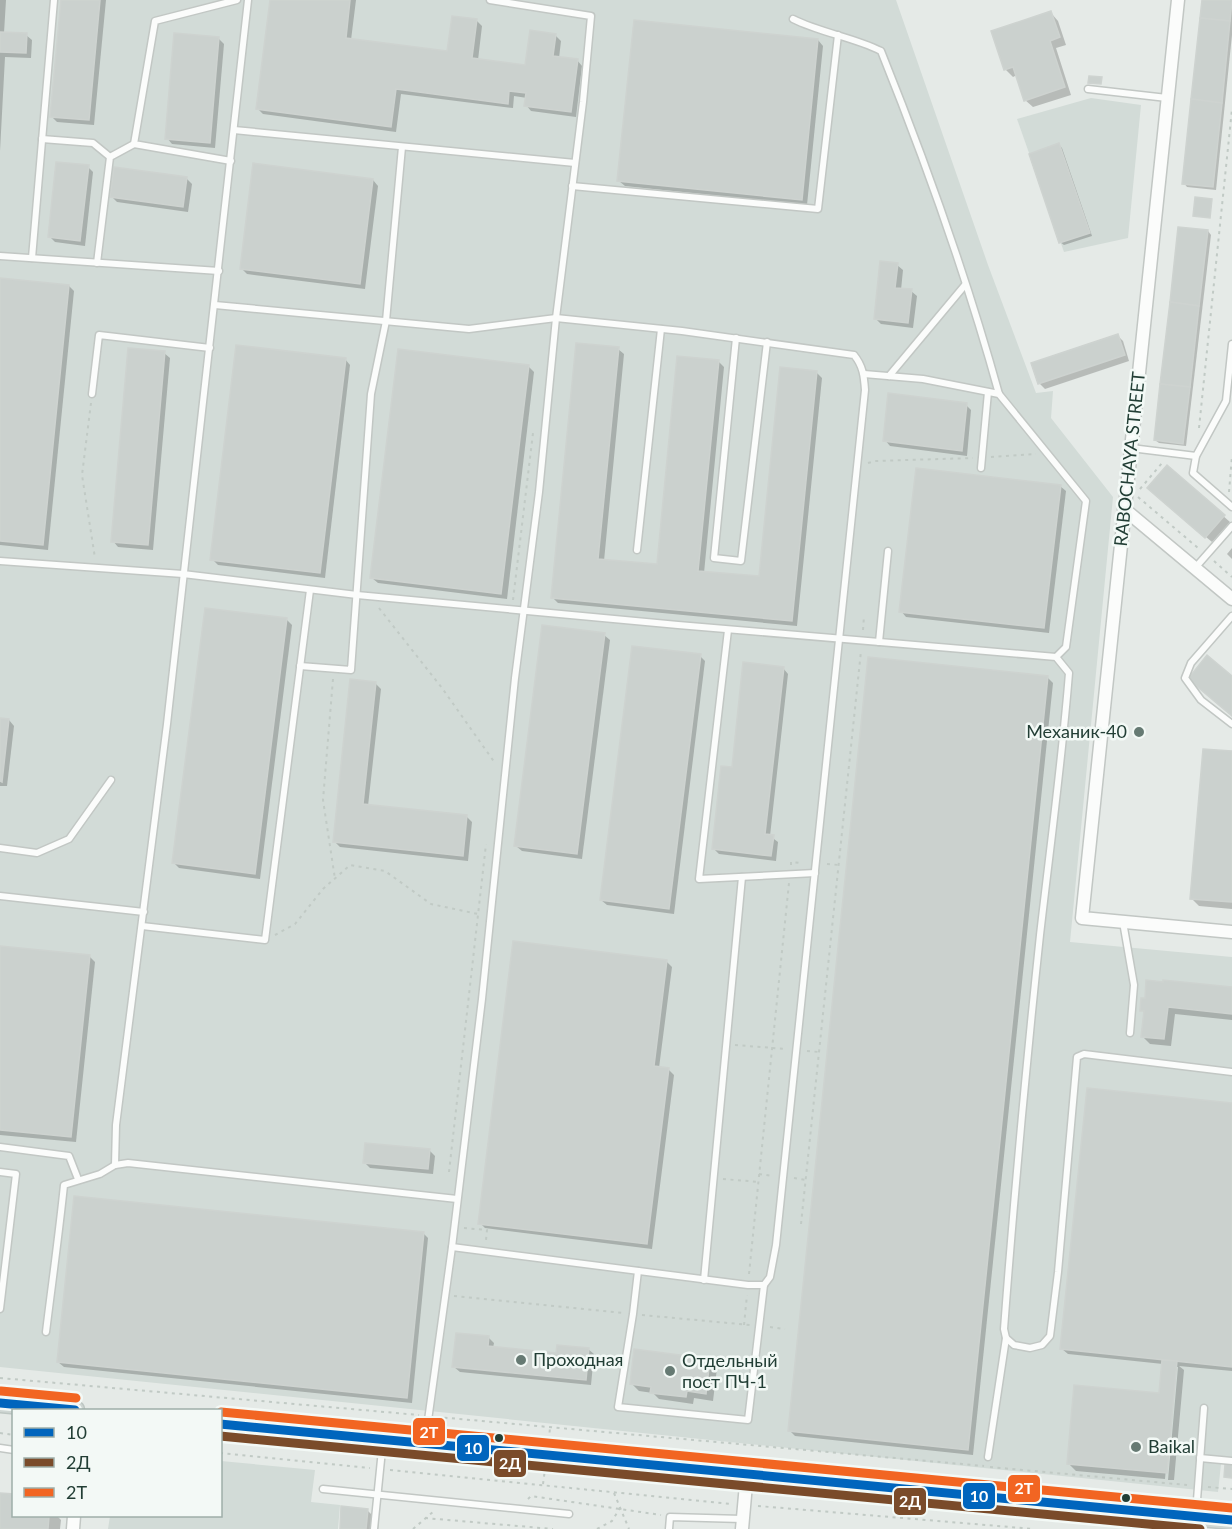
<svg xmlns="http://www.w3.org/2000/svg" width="1232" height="1529" viewBox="0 0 1232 1529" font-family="Lato,sans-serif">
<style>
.built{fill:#d2dbd7}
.shadow{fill:#0003}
.building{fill:#cbd1ce;stroke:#ced3d0;stroke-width:1.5}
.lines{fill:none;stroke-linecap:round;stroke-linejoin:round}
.service-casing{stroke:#c2c7c4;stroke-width:9}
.minor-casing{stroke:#c2c7c4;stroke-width:15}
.primary-casing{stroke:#bdc6c2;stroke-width:21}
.path{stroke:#c1cac5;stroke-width:2;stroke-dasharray:3 4.5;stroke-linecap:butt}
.service{stroke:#fbfcfb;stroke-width:6}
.minor{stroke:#fbfcfb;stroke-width:12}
.primary{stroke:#ced6d3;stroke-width:18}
.bus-1-casing{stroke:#f3f9f6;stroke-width:14}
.bus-2-casing{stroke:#f3f9f6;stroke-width:14}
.bus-3-casing{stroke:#f3f9f6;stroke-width:14}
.bus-1{stroke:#0065bd;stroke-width:9}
.bus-2{stroke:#7a4b2a;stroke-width:9}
.bus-3{stroke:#f26522;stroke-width:9}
.poi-dot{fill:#667a73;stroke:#f3f9f6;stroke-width:2}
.bus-dot{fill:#223e35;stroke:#f3f9f6;stroke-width:2}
.labels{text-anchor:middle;stroke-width:5;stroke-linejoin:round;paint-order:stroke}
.street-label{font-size:18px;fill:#223e35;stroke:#f3f9f6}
.poi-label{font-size:18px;fill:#223e35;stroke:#f3f9f6;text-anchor:start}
.line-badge{stroke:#f3f9f6;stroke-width:2}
.badge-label{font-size:16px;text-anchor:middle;font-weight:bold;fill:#fff}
</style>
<rect width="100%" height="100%" fill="#e5eae7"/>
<!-- built -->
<g class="built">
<path d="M0,0h896l92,265 48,128 17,-2 -2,27 62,79 -43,445 162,15v507h-11l-3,28 -1218,-125z"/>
<path d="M1091,98l50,7 -13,133 -64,14 -47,-133z"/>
<path d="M221,1461l94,9 -4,32 29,3 -2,24h-230l2,-13h110z"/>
</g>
<!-- shadow -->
<g class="shadow">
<path d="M0,0h6l-2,33 22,2 6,5 -1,18 -26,-1 -5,94z"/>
<path d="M62,0h44l-12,125 -37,-3 -6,-6z"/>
<path d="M272,0h84l-5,40 97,13 29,-32 5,5 -4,34 49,7 29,-31 5,5 -2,17 18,2 5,6 -6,51 -45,-6 -5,-6 1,-7 -13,-2 -1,12 -112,-14 -5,38 -133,-18 -5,-5z"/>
<path d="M1203,0h29v35l-16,155 -29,-3 -3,-4z"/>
<path d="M1051,13l7,8 8,24 -10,3 15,47 -38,12 -8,-7 -8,-25 -4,2 -8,-8z"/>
<path d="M218,38l6,6 -9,104 -43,-4 -5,-6z"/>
<path d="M818,40l5,6 -16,159 -182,-19 -6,-5z"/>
<path d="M1059,145l3,3 30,88 -28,9 -4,-3z"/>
<path d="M88,167l5,5 -8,74 -30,-4 -5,-5z"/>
<path d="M186,178l6,6 -4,28 -71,-10 -5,-5z"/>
<path d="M373,180l5,6 -13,103 -118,-15 -6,-6z"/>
<path d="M1208,231l3,4 -25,211 -27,-3 -4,-3z"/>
<path d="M897,265l6,5 -2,20 10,1 6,5 -4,32 -32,-4 -6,-6z"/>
<path d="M0,279l69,7 5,5 -26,259 -48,-5z"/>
<path d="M1117,335l6,6 6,20 -84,28 -5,-5 -7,-20z"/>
<path d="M618,349l6,5 -20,207 54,5 60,-205 6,6 -20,206 56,5 56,-206 6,6 -25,248 -239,-23 -6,-6z"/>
<path d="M164,353l6,5 -17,192 -35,-3 -5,-6z"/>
<path d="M345,359l5,6 -25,213 -107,-13 -6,-6z"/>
<path d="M528,366l6,6 -27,227 -129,-16 -6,-5z"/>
<path d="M966,405l5,5 -4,46 -77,-10 -5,-6z"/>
<path d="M1167,467l63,55 -18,20 -58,-49z"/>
<path d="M1060,486l6,5 -17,142 -143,-16 -5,-6z"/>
<path d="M1232,548v11l-5,-5z"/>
<path d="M287,620l5,5 -32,254 -81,-11 -5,-5z"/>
<path d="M604,635l6,5 -28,219 -60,-8 -6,-5z"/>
<path d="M700,656l5,5 -31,253 -67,-9 -6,-5z"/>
<path d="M783,668l5,6 -18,162 8,6 -2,19 -57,-7 -5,-5z"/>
<path d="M1047,677l6,6 -80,772 -178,-19 -5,-5z"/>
<path d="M375,683l6,6 -13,117 98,10 6,6 -4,39 -128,-14 -5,-5z"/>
<path d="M0,719l9,1 5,6 -7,60h-7z"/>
<path d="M1232,753v156l-33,-3 -8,-8z"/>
<path d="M0,947l89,9 6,6 -19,180 -76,-7z"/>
<path d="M666,961l6,6 -13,101 9,1 6,6 -22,174 -167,-21 -5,-5z"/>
<path d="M1232,989v31l-57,-6 -4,32 -21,-2 -8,-8 3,-23 -3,-3z"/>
<path d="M1232,1105v266l-53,-5 5,4 -10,110h-6l10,-113h-3l-10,112 -89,-8 -7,-7 91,-70 3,-30 -95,-10 -6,-5z"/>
<path d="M429,1150l6,6 -2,18 -63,-6 -5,-5z"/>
<path d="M423,1233l5,5 -16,165 -348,-36 -6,-5z"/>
<path d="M488,1337l6,6 -1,5 64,6 31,-5 6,5 -3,31 -131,-13 -6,-5z"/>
<path d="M709,1360l8,8 -4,33 -19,-3 -1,6 -34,-5 -6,-6 -14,-2 -7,-7z"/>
<path d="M0,1494l14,22h43l4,4 -1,9h-60z"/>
<path d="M367,1510l12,12 -1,7h-37z"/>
</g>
<!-- building -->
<g class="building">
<path d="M61,0h39l-11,120 -39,-3z"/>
<path d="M270,0h80l-4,38 101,13 5,-35 25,3 -5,39 53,7 5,-35 26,4 -3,22 25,3 -7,53 -47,-6 2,-13 -17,-2 -1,13 -112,-15 -5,38 -135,-18z"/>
<path d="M1202,0h30l-2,21 -30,-3z"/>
<path d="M1051,11l9,26 -10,4 15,46 -41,14 -11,-34 -9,3 -13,-39z"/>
<path d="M1200,18l30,3 -8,82 -31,-4z"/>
<path d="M634,20l184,19 -16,161 -185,-19z"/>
<path d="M0,32l27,1 -1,20 -26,-1z"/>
<path d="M174,33l45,4 -9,106 -45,-4z"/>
<path d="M1089,76l13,1 -1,7 -13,-1z"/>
<path d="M1191,99l31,4 -9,84 -31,-3z"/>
<path d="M1059,143l31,90 -31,10 -30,-89z"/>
<path d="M56,162l33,3 -9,76 -32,-4z"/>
<path d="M253,163l120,16 -13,105 -120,-15z"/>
<path d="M114,167l73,10 -4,30 -73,-10z"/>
<path d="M1195,197l17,2 -2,19 -17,-2z"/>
<path d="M1178,227l30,3 -9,76 -29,-4z"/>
<path d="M880,261l18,2 -3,25 17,1 -4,34 -34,-4z"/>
<path d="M0,278l69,7 -26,260 -43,-4z"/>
<path d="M1170,302l29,4 -9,81 -30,-3z"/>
<path d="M1118,334l7,21 -87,29 -7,-21z"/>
<path d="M576,343l43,4 -21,212 59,5 20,-208 42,4 -21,211 61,5 21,-209 37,4 -25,250 -241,-23z"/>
<path d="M236,345l110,13 -26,215 -110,-13z"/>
<path d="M128,348l37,3 -17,194 -37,-3z"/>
<path d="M398,349l131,16 -28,229 -131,-16z"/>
<path d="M1160,384l30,3 -7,57 -29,-4z"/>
<path d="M888,393l79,10 -5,48 -79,-10z"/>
<path d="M1167,465l58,50 -20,23 -58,-50z"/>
<path d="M916,468l145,17 -17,143 -145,-16z"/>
<path d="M205,608l82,10 -32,256 -83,-11z"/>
<path d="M542,625l63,8 -28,221 -63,-8z"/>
<path d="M632,646l69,8 -32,255 -69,-9z"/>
<path d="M1207,655l25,21v40l-44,-37z"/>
<path d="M868,657l180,19 -80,774 -180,-19z"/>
<path d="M743,662l41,5 -19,167 9,1 -3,21 -59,-7 9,-83 11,1z"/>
<path d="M350,679l26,3 -13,122 104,11 -4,41 -130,-14z"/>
<path d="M0,718l9,1 -7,63 -2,-1z"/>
<path d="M1203,749l29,2v151l-42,-3z"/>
<path d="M513,941l154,19 -13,106 15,2 -22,176 -169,-20z"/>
<path d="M0,946l90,9 -19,182 -71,-7z"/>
<path d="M1146,980l17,2v-2l69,7v27l-64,-7 -4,32 -23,-2 3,-26h-4l1,-13h4z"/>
<path d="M1087,1088l145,15v264l-172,-18z"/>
<path d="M365,1143l65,6 -2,20 -65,-6z"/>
<path d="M74,1196l350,36 -17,166 -350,-36z"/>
<path d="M456,1333l33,3 -1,10 68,7 1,-8 32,3 -3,32 -134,-13z"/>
<path d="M634,1349l76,10 -4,35 -19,-3 -1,6 -36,-4 1,-6 -21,-3z"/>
<path d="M1162,1360l15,1 -10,112 -100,-9 7,-79 85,8z"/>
<path d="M1225,1464l7,1v13l-8,-1z"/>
<path d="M0,1493l14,1v22h35l-1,13h-48z"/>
<path d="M341,1506l27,3 -2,20h-26z"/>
</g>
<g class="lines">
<defs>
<g id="service">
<path d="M248,0l-81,724 -51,401 -1,40 13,-2 329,36"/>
<path d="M793,19c28,14 60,18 88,32 45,112 86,227 118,343"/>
<path d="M1088,89l79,9"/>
<path d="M234,130l341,33"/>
<path d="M42,139l51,4 17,14"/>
<path d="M231,161l-97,-17 21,-123 82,-21"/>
<path d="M572,186l246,23 20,-174"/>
<path d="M0,256l219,15"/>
<path d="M32,258l22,-258"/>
<path d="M97,263l13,-106 24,-13"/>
<path d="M215,305l254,24 87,-11 126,13 172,24c9,11 10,21 11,35l-89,855 -6,32 -6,8h-16l-296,-38"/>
<path d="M736,338l-22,220 27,3 26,-219"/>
<path d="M1232,344l-6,57 -30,55 -3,17 39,34"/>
<path d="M864,374l59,5 76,15 87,107 -20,146 -10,10"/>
<path d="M889,376l76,-91"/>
<path d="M92,394l7,-59 111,13"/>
<path d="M1131,448l65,8"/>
<path d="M981,468l7,-76"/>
<path d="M637,550l24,-221"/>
<path d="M0,561l183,13 174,21 321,30 378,32 13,16c-7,88 -19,175 -29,262 -14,131 -26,262 -36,394l2,9 8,7 16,3 12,-3 8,-9 8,-64 19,-215 7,-3 148,18"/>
<path d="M1195,568l37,-42"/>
<path d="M1232,616l-41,47 -6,15 16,22 31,24"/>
<path d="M728,630l-29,249 116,-6"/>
<path d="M879,642l9,-91"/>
<path d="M300,666l51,4 20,-276 15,-73 16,-174"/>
<path d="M0,848l37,5 32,-14 42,-59"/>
<path d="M0,896l144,16"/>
<path d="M1123,922l11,63 -4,48"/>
<path d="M142,926l123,14 45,-350"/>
<path d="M0,1147l69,9 9,23"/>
<path d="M0,1172l16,2 -16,135"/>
<path d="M638,1271l-5,43 -15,93 130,13 16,-135"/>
<path d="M704,1280l38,-403"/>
<path d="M46,1332c6,-49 13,-98 18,-147l36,-11 15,-9"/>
<path d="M425,1442l27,-195 30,-248 33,-321 24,-186 17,-174 27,-216 8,-86 -101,-16"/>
<path d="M0,1448l14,2"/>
<path d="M988,1457l18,-119"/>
<path d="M1200,1458l32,3"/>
<path d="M323,1489l246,25"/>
<path d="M1196,1513l8,-105"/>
<path d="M374,1529l9,-89"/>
<path d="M669,1529l1,-12 72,2"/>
</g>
<g id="minor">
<path d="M1178,0l-96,918 150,14"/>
<path d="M1124,509l108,90"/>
<path d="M73,1529l1,-13"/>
<path d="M742,1529l5,-56"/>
</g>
<g id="primary">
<path d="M0,1403l75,7"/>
<path d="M220,1424l527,49 485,47"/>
</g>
</defs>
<!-- service casing -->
<use href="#service" class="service-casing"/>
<!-- minor casing -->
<use href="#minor" class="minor-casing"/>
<!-- primary casing -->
<use href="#primary" class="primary-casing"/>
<!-- path -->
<g class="path">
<path d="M91,403l-9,72 13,83"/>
<path d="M1199,428l33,-319"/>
<path d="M991,457l45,-3"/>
<path d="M868,463l7,-2 98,-3"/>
<path d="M1140,489l22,-26"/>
<path d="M1229,492l3,-36"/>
<path d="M1138,497l60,51"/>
<path d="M1214,561l18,16"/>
<path d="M513,600l20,-167"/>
<path d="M379,608l63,80 53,75"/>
<path d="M863,630l1,-14"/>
<path d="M333,679l-10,121 12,79"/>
<path d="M827,864l12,1"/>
<path d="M791,865v-3l9,1"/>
<path d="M275,935l20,-11 28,-35 27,-24 35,6 46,33 47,10"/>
<path d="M735,1045l51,4"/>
<path d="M807,1051l12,1"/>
<path d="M449,1172l37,-328"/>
<path d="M759,1174l14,2"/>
<path d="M794,1178l12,2"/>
<path d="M723,1179l36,3"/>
<path d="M801,1224l60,-573"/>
<path d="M464,1228l23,2 -1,10"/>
<path d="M749,1274l40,-391"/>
<path d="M454,1296l170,17"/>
<path d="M642,1315l108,10"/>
<path d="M744,1325l3,-30"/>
<path d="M770,1327l15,2"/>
<path d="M0,1378l419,37"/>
<path d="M437,1417l547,49"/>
<path d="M0,1433l14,2"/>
<path d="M549,1440l1,-13"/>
<path d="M220,1453l150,15"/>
<path d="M990,1467l197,18"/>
<path d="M390,1470l341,34"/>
<path d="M543,1484l2,-15"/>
<path d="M1208,1487l24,2"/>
<path d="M614,1493l15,36"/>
<path d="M528,1499l3,-3 130,19"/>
<path d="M758,1506l276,23"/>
<path d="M425,1518l128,11"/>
<path d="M413,1529l21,-18"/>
<path d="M597,1529l15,-8 8,-13"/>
</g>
<!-- service -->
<use href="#service" class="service"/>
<!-- minor -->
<use href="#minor" class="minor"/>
<!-- primary -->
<use href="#primary" class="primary"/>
<defs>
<g id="bus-1">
<path d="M0,1403l75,7"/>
<path d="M220,1424l1012,96"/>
</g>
<path id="bus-2" d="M220,1436l980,93"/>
<g id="bus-3">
<path d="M1,1391l75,7"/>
<path d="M221,1412l1011,96"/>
</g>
</defs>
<!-- bus-1 casing -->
<use href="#bus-1" class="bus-1-casing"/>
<!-- bus-2 casing -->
<use href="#bus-2" class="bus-2-casing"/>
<!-- bus-3 casing -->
<use href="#bus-3" class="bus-3-casing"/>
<!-- bus-1 -->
<use href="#bus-1" class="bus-1"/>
<!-- bus-2 -->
<use href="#bus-2" class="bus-2"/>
<!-- bus-3 -->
<use href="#bus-3" class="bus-3"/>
</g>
<!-- markers -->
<g class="poi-dot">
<circle cx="1139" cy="732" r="6"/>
<circle cx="521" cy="1360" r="6"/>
<circle cx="670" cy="1371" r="6"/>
<circle cx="1136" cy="1447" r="6"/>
</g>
<g class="bus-dot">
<circle cx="499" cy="1438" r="5"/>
<circle cx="1126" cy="1498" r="5"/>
</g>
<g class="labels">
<!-- street labels -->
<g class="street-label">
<text transform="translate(1130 459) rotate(-84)" y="6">RABOCHAYA STREET</text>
</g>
<!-- poi labels -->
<g class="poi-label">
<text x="1127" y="738" text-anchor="end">Механик-40</text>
<text x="533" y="1366">Проходная</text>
<text x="682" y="1367">Отдельный<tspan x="682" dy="21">пост ПЧ-1</tspan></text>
<text x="1148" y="1453">Baikal</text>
</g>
</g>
<g class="line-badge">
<rect x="412" y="1417" width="34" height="29" rx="6" fill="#f26522"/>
<rect x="456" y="1434" width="34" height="28" rx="6" fill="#0065bd"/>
<rect x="493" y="1449" width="34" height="29" rx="6" fill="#7a4b2a"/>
<rect x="1007" y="1474" width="34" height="29" rx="6" fill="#f26522"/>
<rect x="962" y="1482" width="34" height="28" rx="6" fill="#0065bd"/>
<rect x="893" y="1487" width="34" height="29" rx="6" fill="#7a4b2a"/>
</g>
<g class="badge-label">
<text x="429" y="1438">2Т</text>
<text x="473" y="1454">10</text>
<text x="510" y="1469">2Д</text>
<text x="1024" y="1494">2Т</text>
<text x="979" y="1502">10</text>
<text x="910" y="1507">2Д</text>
</g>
<!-- legend -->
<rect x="12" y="1409" width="210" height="108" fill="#f3f9f6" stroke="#9faea9" stroke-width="1.5"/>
<rect x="24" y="1428" width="30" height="9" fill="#0065bd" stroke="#9faea9" stroke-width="1.5"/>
<text x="66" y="1439" font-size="18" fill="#223e35">10</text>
<rect x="24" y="1458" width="30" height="9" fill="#7a4b2a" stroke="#9faea9" stroke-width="1.5"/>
<text x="66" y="1469" font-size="18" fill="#223e35">2Д</text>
<rect x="24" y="1488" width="30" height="9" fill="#f26522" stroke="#9faea9" stroke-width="1.5"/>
<text x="66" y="1499" font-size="18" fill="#223e35">2Т</text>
</svg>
